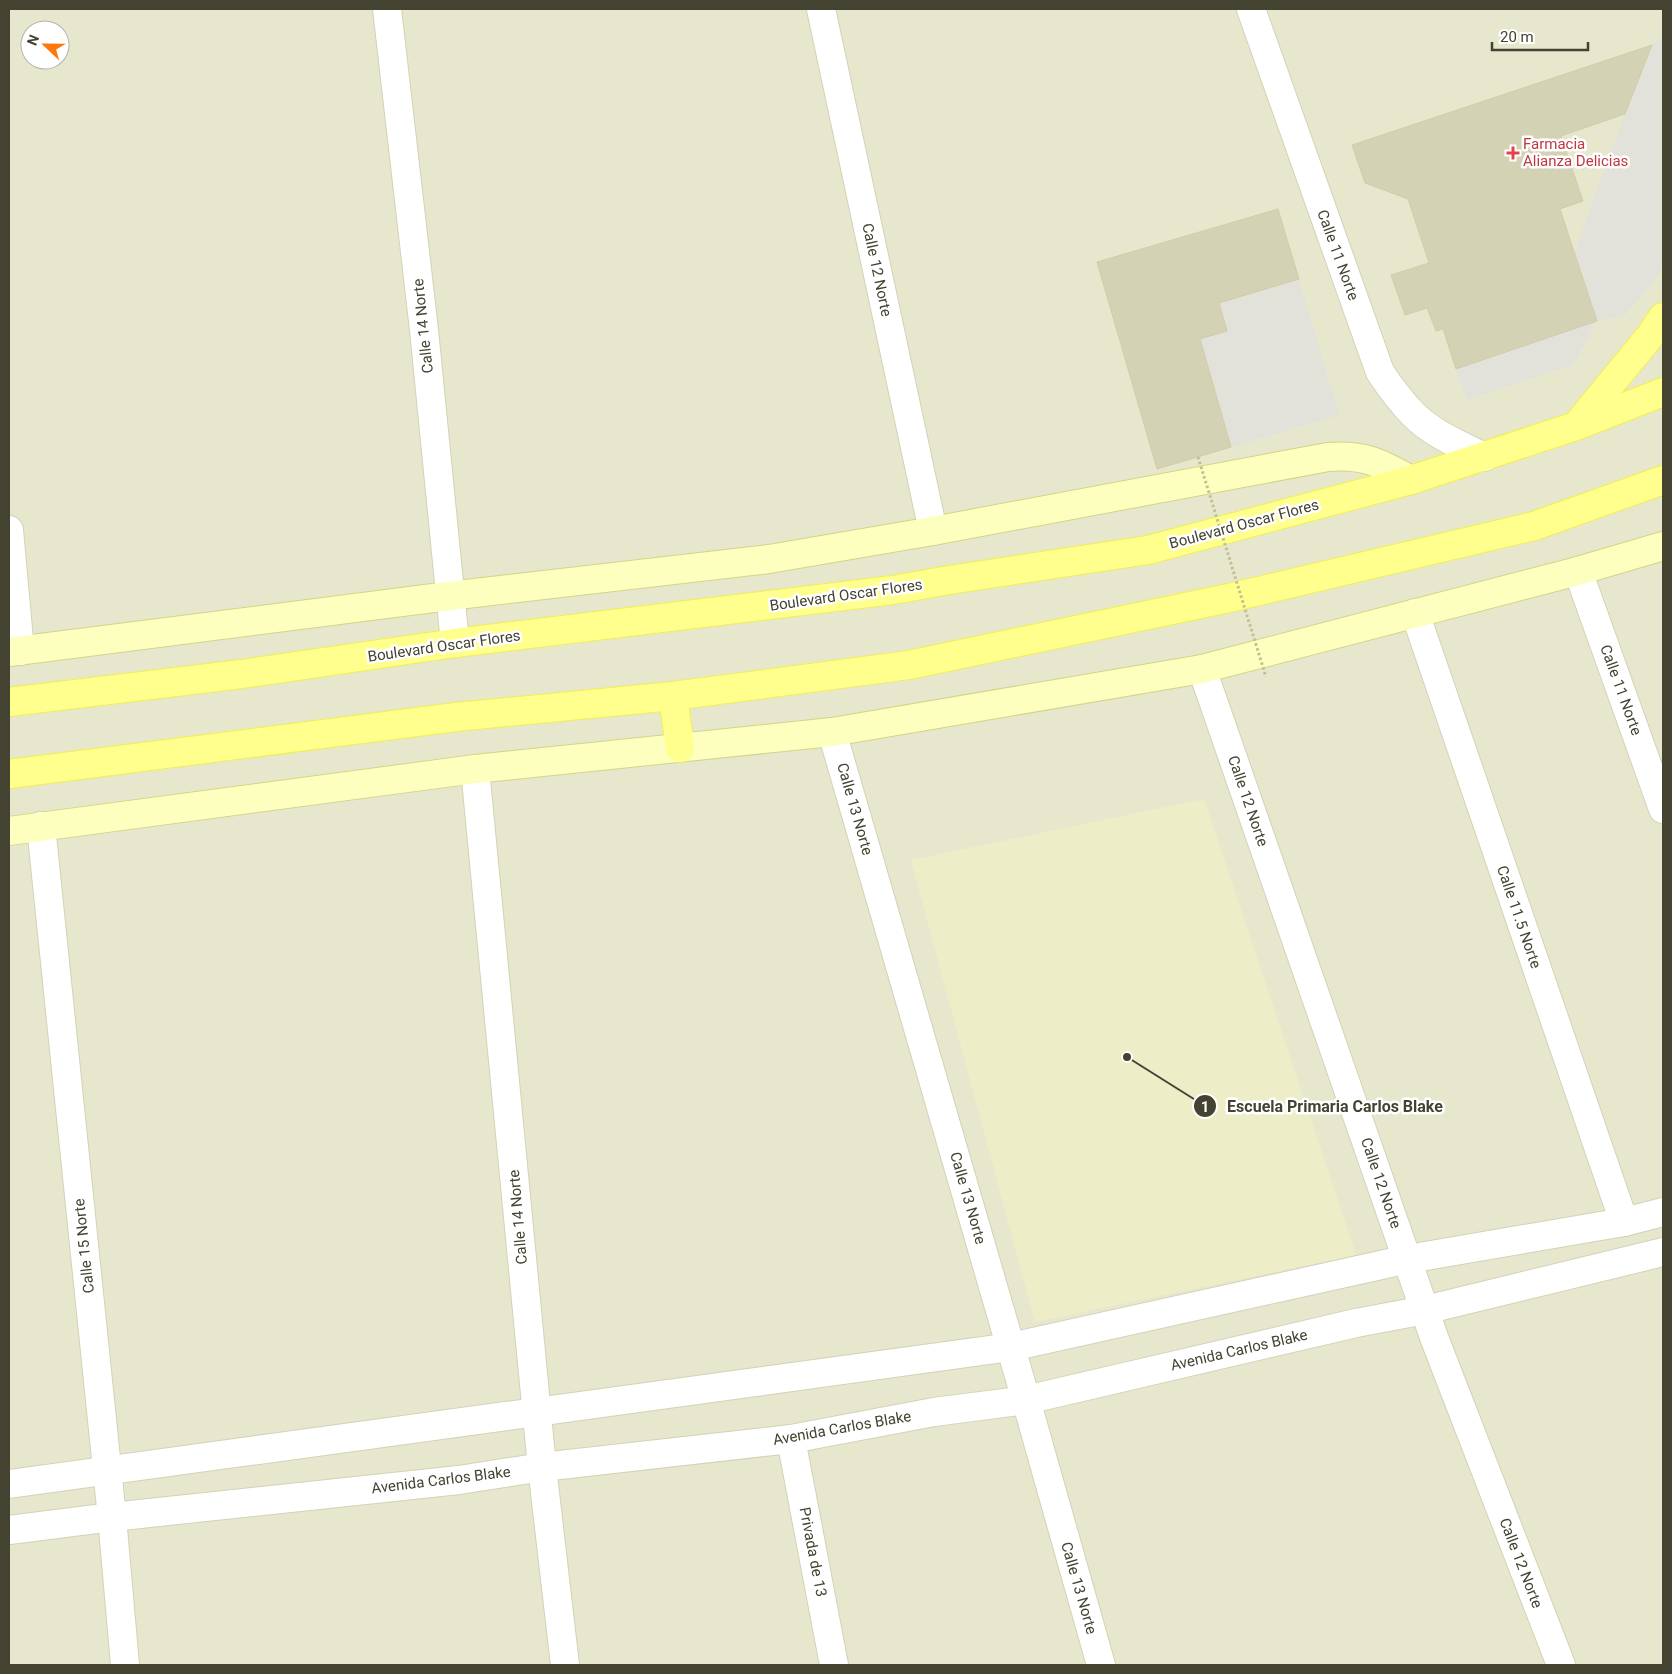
<svg xmlns="http://www.w3.org/2000/svg" width="1672" height="1674" viewBox="0 0 1672 1674" font-family="Roboto,sans-serif">
<style>
.residential{fill:#e7e7ce;fill-rule:evenodd}
.education{fill:#edeec8}
.parking{fill:#e2e1da}
.building{fill:#d4d2b5;stroke:#d1cda7}
.lines{fill:none;stroke-linecap:round;stroke-linejoin:round}
.minor-casing{stroke:#d4d2b6;stroke-width:30}
.tertiary-casing{stroke:#d4d2b6;stroke-width:30}
.secondary-casing{stroke:#d2d588;stroke-width:30}
.primary-casing{stroke:#f0ef51;stroke-width:30}
.minor{stroke:#fff;stroke-width:28}
.tertiary{stroke:#fff;stroke-width:28}
.secondary{stroke:#fcffbe;stroke-width:28}
.primary{stroke:#feff8d;stroke-width:28}
.path-bridge{stroke:#c2bf92;stroke-width:3;stroke-dasharray:2.5 2.5;stroke-linecap:butt}
.health-dot{fill:#e0444e;stroke:#fff;stroke-width:2}
.labels{text-anchor:middle;stroke-width:5;stroke-linejoin:round;paint-order:stroke}
.health-label{font-size:15px;fill:#be3a42;stroke:#fff;text-anchor:start}
.street-label{font-size:15px;fill:#444231;stroke:#fff}
.leader{fill:none;stroke:#444231;stroke-width:2}
.callout-dot{fill:#444231;stroke:#fff;stroke-width:2}
.mark-label{font-size:15px;text-anchor:middle;font-weight:bold;fill:#fff}
.callout-label{font-size:16px;text-anchor:middle;font-weight:bold;fill:#444231;stroke:#fff;stroke-width:5;stroke-linejoin:round;paint-order:stroke}
</style>
<rect width="100%" height="100%" fill="#f3f2e0"/>
<!-- residential -->
<path class="residential" d="M9,9h1654v1656h-1654zM30,30h30v30h-30z"/>
<!-- education -->
<path class="education" d="M1204,799l152,456 -321,67 -124,-462z"/>
<!-- parking -->
<g class="parking">
<path d="M1663,38v229l-8,12 -31,37 -27,5 -23,43 -107,36 -11,-31 118,-116 51,-139 27,-69z"/>
<path d="M1299,279l40,136 -108,32 -31,-107 27,-9 -8,-28z"/>
</g>
<!-- building -->
<g class="building">
<path d="M1652,45l-27,69 -64,22 22,65 -23,8 37,112 -141,48 -13,-40 -7,2 -9,-23 -22,7 -14,-40 38,-12 -21,-64 -43,-16 -13,-38z"/>
<path d="M1278,209l21,70 -80,24 8,28 -27,8 31,108 -74,22 -60,-207z"/>
</g>
<g class="lines">
<defs>
<g id="minor">
<path d="M387,9l37,321 31,313"/>
<path d="M821,9l112,522"/>
<path d="M1251,9l129,363c10,15 21,30 34,43 19,19 46,30 70,42"/>
<path d="M9,530l11,121"/>
<path d="M1578,571l85,238"/>
<path d="M1415,613l209,609"/>
<path d="M1202,669l233,671 126,325"/>
<path d="M832,732l194,668 75,265"/>
<path d="M475,769l67,698 23,198"/>
<path d="M41,826l71,691 13,148"/>
<path d="M791,1439l43,226"/>
</g>
<g id="tertiary">
<path d="M9,1484l1002,-137 397,-88 216,-37 39,-10"/>
<path d="M9,1530l103,-13 347,-37 83,-13 249,-28 143,-27 92,-12 330,-77 69,-13 238,-58"/>
</g>
<g id="secondary">
<path d="M9,652l440,-56 320,-37 164,-28 395,-74c37,-3 52,6 83,23"/>
<path d="M9,831l466,-62 357,-37 370,-63 376,-98 85,-25"/>
</g>
<g id="primary">
<path d="M1577,425l73,-89 13,-19"/>
<path d="M673,696l7,52"/>
<path d="M9,702l233,-28 213,-31 438,-53 56,-10 199,-30 263,-70 165,-54 87,-34"/>
<path d="M9,774l447,-57 217,-21 236,-31 320,-67 305,-72 129,-46"/>
</g>
</defs>
<!-- minor casing -->
<use href="#minor" class="minor-casing"/>
<!-- tertiary casing -->
<use href="#tertiary" class="tertiary-casing"/>
<!-- secondary casing -->
<use href="#secondary" class="secondary-casing"/>
<!-- primary casing -->
<use href="#primary" class="primary-casing"/>
<!-- minor -->
<use href="#minor" class="minor"/>
<!-- tertiary -->
<use href="#tertiary" class="tertiary"/>
<!-- secondary -->
<use href="#secondary" class="secondary"/>
<!-- primary -->
<use href="#primary" class="primary"/>
<!-- path-bridge -->
<path class="path-bridge" d="M1198,457l68,220"/>
</g>
<!-- markers -->
<path class="health-dot" d="M1510.5 145.5h5v5h5v5h-5v5h-5v-5h-5v-5h5z"/>
<g class="labels">
<!-- health labels -->
<g class="health-label">
<text x="1523" y="149">Farmacia<tspan x="1523" dy="17">Alianza Delicias</tspan></text>
</g>
<!-- street labels -->
<g class="street-label">
<text transform="translate(1338 255) rotate(70)" y="5">Calle 11 Norte</text>
<text transform="translate(877 270) rotate(78)" y="5">Calle 12 Norte</text>
<text transform="translate(423 326) rotate(-96)" y="5">Calle 14 Norte</text>
<text transform="translate(1244 524) rotate(-15)" y="5">Boulevard Oscar Flores</text>
<text transform="translate(846 595) rotate(-8)" y="5">Boulevard Oscar Flores</text>
<text transform="translate(444 646) rotate(-8)" y="5">Boulevard Oscar Flores</text>
<text transform="translate(1621 690) rotate(70)" y="5">Calle 11 Norte</text>
<text transform="translate(1248 801) rotate(71)" y="5">Calle 12 Norte</text>
<text transform="translate(855 809) rotate(74)" y="5">Calle 13 Norte</text>
<text transform="translate(1519 917) rotate(71)" y="5">Calle 11.5 Norte</text>
<text transform="translate(1381 1183) rotate(71)" y="5">Calle 12 Norte</text>
<text transform="translate(968 1198) rotate(74)" y="5">Calle 13 Norte</text>
<text transform="translate(518 1217) rotate(-95)" y="5">Calle 14 Norte</text>
<text transform="translate(84 1246) rotate(-96)" y="5">Calle 15 Norte</text>
<text transform="translate(1239 1350) rotate(-13)" y="5">Avenida Carlos Blake</text>
<text transform="translate(842 1428) rotate(-10)" y="5">Avenida Carlos Blake</text>
<text transform="translate(441 1480) rotate(-7)" y="5">Avenida Carlos Blake</text>
<text transform="translate(813 1552) rotate(79)" y="5">Privada de 13</text>
<text transform="translate(1521 1563) rotate(69)" y="5">Calle 12 Norte</text>
<text transform="translate(1079 1588) rotate(74)" y="5">Calle 13 Norte</text>
</g>
</g>
<!-- callouts -->
<path class="leader" d="M1127 1057L1205 1106"/>
<g class="callout-dot">
<circle cx="1127" cy="1057" r="5"/>
<circle cx="1205" cy="1106" r="12"/>
</g>
<g class="mark-label">
<text x="1205" y="1112">1</text>
</g>
<g class="callout-label">
<text x="1335" y="1112">Escuela Primaria Carlos Blake</text>
</g>
<!-- border -->
<rect width="1672" height="1674" fill="none" stroke="#444231" stroke-width="20"/>
<!-- north arrow -->
<g transform="translate(45 45) rotate(292)"><circle r="24" fill="#ffffff" stroke="#b4b3ad"/>
<path d="M0-4L9 19L0 12L-9 19Z" fill="#ff770b"/>
<text y="-8" font-size="14" font-weight="bold" text-anchor="middle" fill="#444231">N</text>
</g>
<!-- scale -->
<path d="M1492 42v8h96v-8" fill="none" stroke="#444231" stroke-width="2.5"/>
<text x="1500" y="42" font-size="15" fill="#444231" stroke="#ffffff" stroke-width="4" paint-order="stroke">20 m</text>
</svg>
